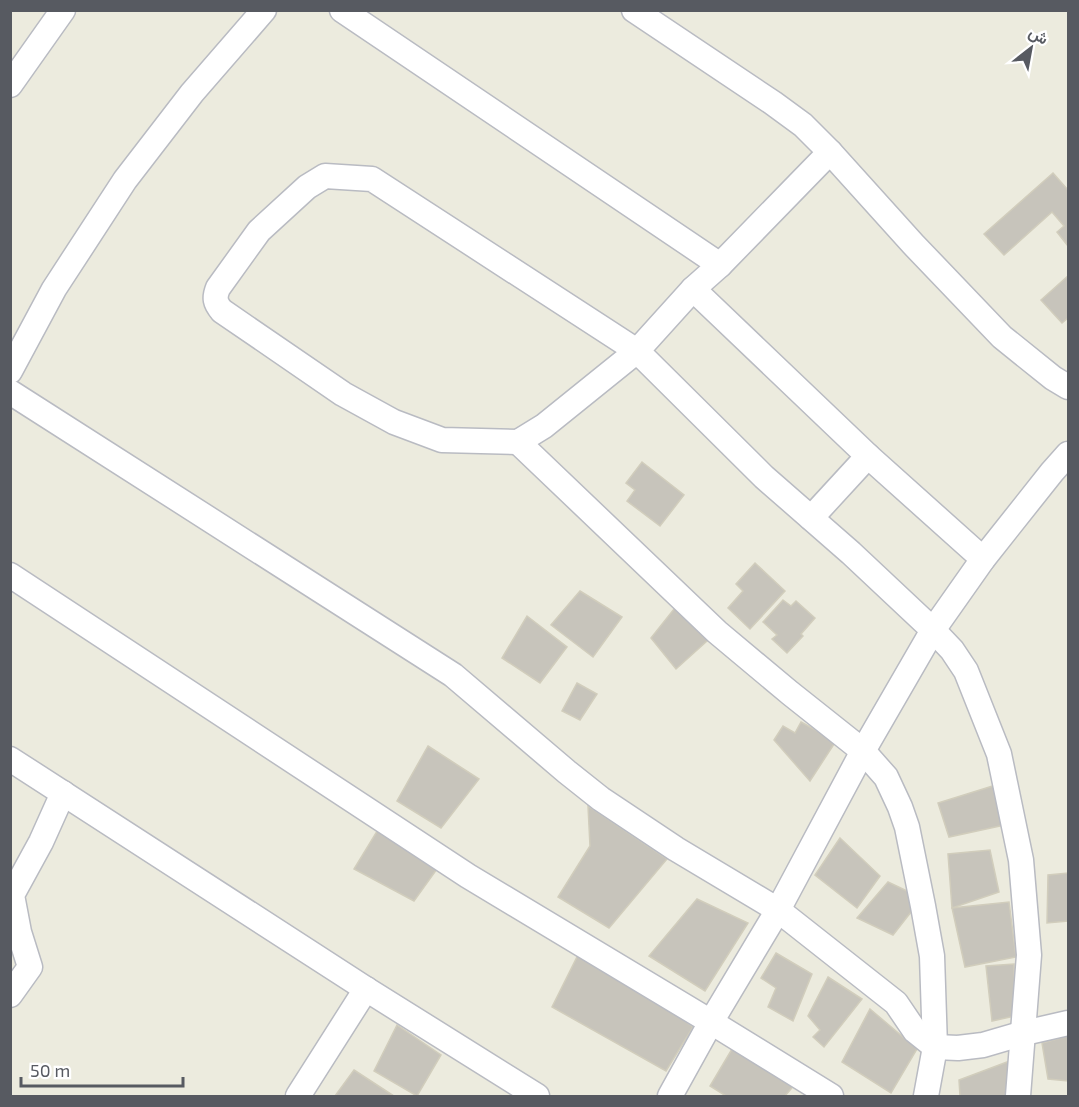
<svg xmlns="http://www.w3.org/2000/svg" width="1079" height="1107" viewBox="0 0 1079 1107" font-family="'Exo 2',Vazirmatn,sans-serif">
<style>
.building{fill:#c7c4bb;stroke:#d1cdbc;stroke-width:1.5}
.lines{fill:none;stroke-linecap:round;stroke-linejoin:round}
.street-casing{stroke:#b9bbc2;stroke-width:27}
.street{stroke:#fff;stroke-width:24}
</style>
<rect width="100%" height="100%" fill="#ecebde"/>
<!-- building -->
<g class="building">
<path d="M1053,173l15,17v56l-11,-14 7,-6 -12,-14 -48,43 -20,-21z"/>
<path d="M1068,276v42l-6,5 -21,-23z"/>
<path d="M642,462l42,33 -24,31 -33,-25 8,-11 -9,-7z"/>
<path d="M755,563l30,28 -35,38 -22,-21 15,-17 -7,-7z"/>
<path d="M580,591l42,26 -29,40 -42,-32z"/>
<path d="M682,599l35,33 -41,37 -25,-31z"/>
<path d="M783,600l8,6 5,-5 19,17 -14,16 2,2 -16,17 -15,-14 5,-4 -14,-13z"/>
<path d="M527,616l40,31 -27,36 -38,-25z"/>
<path d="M577,683l20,11 -17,26 -18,-9z"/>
<path d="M801,722l35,19 -26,40 -36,-41 9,-14 12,7z"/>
<path d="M428,746l51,33 -38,49 -44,-27z"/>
<path d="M996,785l18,38 -65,14 -11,-34z"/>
<path d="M588,806l79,53 -58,69 -51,-31 32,-51z"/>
<path d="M379,828l58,41 -23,32 -60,-32z"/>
<path d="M840,838l40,38 -23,32 -42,-33z"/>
<path d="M990,850l9,42 -47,16 -4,-54z"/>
<path d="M1068,873v48l-21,2 1,-48z"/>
<path d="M888,882l34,16 -29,37 -36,-17z"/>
<path d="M697,899l51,24 -43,68 -56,-35z"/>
<path d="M1009,902l7,55 -51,10 -13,-59z"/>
<path d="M583,945l110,82 -27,44 -114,-64z"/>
<path d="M776,953l36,21 -19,47 -25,-14 8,-19 -15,-10z"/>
<path d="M1014,964l1,52 -23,5 -6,-55z"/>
<path d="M828,977l34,22 -38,48 -11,-10 7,-7 -12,-14z"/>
<path d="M870,1009l47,40 -26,44 -49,-31z"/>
<path d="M397,1025l44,30 -24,41 -43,-25z"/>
<path d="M1068,1036v45l-20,-2 -6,-36z"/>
<path d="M732,1049l64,34 -11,13h-59l-16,-10z"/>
<path d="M1015,1059l-9,37h-46l-1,-16z"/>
<path d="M354,1070l40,26h-59z"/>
</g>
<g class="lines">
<defs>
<g id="street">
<path d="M342,10l378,255"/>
<path d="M634,10l139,93 30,22 27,27 83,92 89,93 51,41 15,9"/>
<path d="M10,85l53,-75"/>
<path d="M830,152l-110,113 -27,24 -56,62 -93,75 -26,16 -76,-2 -48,-18 -51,-28 -121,-83c-7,-8 -8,-13 -4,-23l41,-57 48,-44 18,-11 47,3 265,172 127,126 87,76 82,77 19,20 14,21 33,83 22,106 8,95 -11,141"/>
<path d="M693,289l175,167 115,103"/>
<path d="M10,371l44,-82 71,-109 67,-87 72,-83"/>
<path d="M10,392l443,283 114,97 34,27 75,50 102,61 118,93 19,28 20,16 23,1 25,-3 41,-12 44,-10"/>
<path d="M518,442l199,190 73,61 73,58 23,26 14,30 7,20 16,79 9,50 3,91 -9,49"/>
<path d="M811,518l57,-62"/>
<path d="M10,575l458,301 243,146 120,74"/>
<path d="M10,759l356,230 171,107"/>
<path d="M10,995l20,-28 -11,-35 -7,-37 29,-53 22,-49"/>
<path d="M298,1096l68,-107"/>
<path d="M670,1096l41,-74 67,-112 85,-159 70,-121 50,-71 69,-87 16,-18"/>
</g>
</defs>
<!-- street casing -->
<use href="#street" class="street-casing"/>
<!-- street -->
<use href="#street" class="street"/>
</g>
<!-- border -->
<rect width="1079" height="1107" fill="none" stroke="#575a61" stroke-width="24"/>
<!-- north arrow -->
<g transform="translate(1031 48) rotate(31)" stroke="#ffffff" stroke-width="4.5" paint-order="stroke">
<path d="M0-4.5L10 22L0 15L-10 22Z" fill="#575a61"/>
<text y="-9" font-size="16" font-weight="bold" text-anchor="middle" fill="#575a61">ش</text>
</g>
<!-- scale -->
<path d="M21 1077v9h162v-9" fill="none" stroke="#575a61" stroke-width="3"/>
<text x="30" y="1077" font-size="18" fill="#575a61" stroke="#ffffff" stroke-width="4.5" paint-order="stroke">50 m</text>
</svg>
